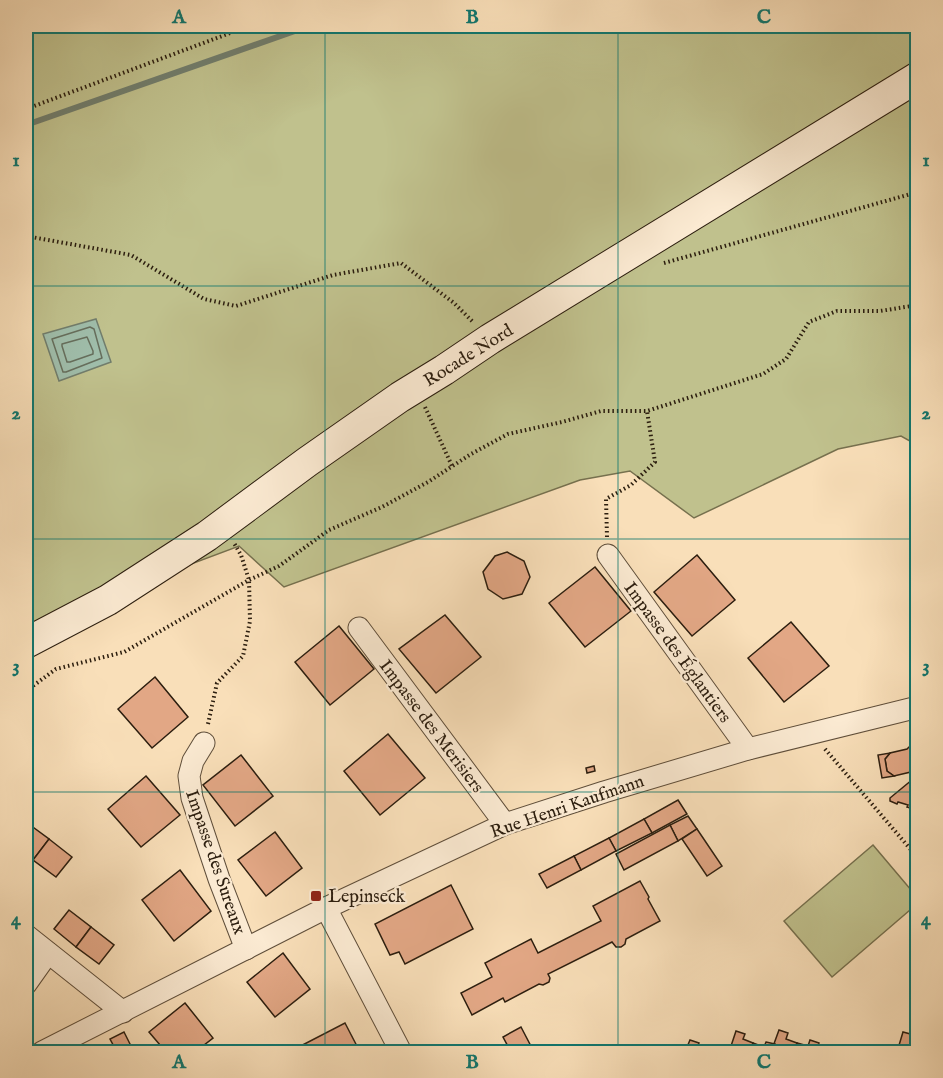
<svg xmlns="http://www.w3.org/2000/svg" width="943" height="1078" viewBox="0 0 943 1078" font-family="'IM FELL English',serif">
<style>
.green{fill:#c0c18d;stroke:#76704e;stroke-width:1.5}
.water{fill:#9fbdaa;stroke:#717d6c;stroke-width:1.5}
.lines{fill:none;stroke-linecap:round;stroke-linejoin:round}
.shore{stroke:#666e5c;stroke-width:1.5}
.stream{stroke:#717d6c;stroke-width:6}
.building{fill:#e2a785;stroke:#2c1e0f;stroke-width:1.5}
.minor-casing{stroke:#5f4e3a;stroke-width:23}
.secondary-casing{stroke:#2c1e0f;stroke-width:32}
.path{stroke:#2c1e0f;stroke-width:4;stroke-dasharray:1.5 3;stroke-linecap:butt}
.minor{stroke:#fbead2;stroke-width:21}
.secondary{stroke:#fbead2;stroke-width:30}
.grid{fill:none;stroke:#0f766e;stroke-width:1.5;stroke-opacity:0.55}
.poi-dot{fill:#8f2418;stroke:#fbead2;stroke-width:2}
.labels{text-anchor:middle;stroke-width:4.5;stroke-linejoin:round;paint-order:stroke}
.street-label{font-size:18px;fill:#2c1e0f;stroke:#fbead2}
.poi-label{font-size:18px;fill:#2c1e0f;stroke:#fbead2;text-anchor:start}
.neatline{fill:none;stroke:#0f766e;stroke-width:2}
.grid-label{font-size:20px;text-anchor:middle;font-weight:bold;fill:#0f766e}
</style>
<rect width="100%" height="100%" fill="#f9dfb9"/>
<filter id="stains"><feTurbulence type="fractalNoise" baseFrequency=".00333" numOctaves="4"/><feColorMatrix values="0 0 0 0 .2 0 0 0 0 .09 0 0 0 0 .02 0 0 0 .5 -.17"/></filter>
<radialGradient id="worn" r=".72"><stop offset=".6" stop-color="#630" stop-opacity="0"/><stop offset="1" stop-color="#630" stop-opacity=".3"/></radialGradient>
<!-- green -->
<g class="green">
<path d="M26,26h891v419l-16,-9 -63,13 -144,69 -64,-47 -50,9 -296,107 -45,-41 -213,80z"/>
<path d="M873,845l44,52v7l-85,73 -48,-56z"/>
</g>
<!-- water -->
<path class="water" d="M96,319l15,43 -52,19 -16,-47z"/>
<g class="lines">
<!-- shore -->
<g class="shore">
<path d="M90,327l4,2 8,29 -36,14h-3l-11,-33z"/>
<path d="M87,337l6,14v3l-23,8h-3l-5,-16v-2z"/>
</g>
<!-- stream -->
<path class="stream" d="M26,125l283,-99"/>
</g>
<!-- building -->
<g class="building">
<path d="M507,552l17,9 6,16 -8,17 -19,5 -15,-10 -5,-17 12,-16z"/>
<path d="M697,555l38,45 -43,36 -38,-44z"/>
<path d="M595,567l36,44 -46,36 -36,-44z"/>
<path d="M445,615l36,42 -45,36 -37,-44z"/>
<path d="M791,622l38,44 -45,36 -36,-44z"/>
<path d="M339,626l35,43 -44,36 -35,-43z"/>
<path d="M155,677l33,40 -36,31 -34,-39z"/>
<path d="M388,734l37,44 -45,37 -36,-44z"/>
<path d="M909,747l7,2 -1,2 3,1v57l-8,-3v2l-3,-1 1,-2 -10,-3 -1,2 -7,-3v-3l23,-19 -2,-7 -17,4 -7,-5 -2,-12 5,-6 17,-4z"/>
<path d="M890,753l-5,6 2,12 7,5 -12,2 -4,-23z"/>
<path d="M241,755l32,41 -38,30 -32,-41z"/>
<path d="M594,766l1,5 -8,2 -1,-5z"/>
<path d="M146,776l34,39 -39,32 -33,-38z"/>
<path d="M678,800l9,14 -35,19 -8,-14z"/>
<path d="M688,816l9,13 -19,12 -8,-16z"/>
<path d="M644,819l8,14 -36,18 -7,-13z"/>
<path d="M26,822l23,17 -16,21 -7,-6z"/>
<path d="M670,825l8,16 -54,29 -8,-16z"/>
<path d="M697,829l25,37 -15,10 -25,-37z"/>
<path d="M275,832l27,36 -36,28 -28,-36z"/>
<path d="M609,838l7,13 -35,19 -7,-14z"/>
<path d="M49,839l23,18 -16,20 -23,-17z"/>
<path d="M574,856l7,14 -34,18 -8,-14z"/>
<path d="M180,870l31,41 -37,30 -32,-41z"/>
<path d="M640,881l9,16 -1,2 12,22 -34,18 -1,5 -4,3h-5l-4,-5 -64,32 2,4 -1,4 -6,3 -4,-1 -34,18 -2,-4 -31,17 -11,-22 31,-16 -7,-14 46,-24 7,14 63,-32 -8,-15z"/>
<path d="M451,885l22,44 -68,35 -6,-12 -9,3 -15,-31z"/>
<path d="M69,910l22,17 -15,20 -22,-18z"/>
<path d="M91,927l23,18 -15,19 -23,-17z"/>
<path d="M283,953l27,36 -35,28 -28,-35z"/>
<path d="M185,1003l28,35 -18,14h-29l-17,-20z"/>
<path d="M345,1023l15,29h-71z"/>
<path d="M521,1027l13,25h-23l-8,-15z"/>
<path d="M915,1029l3,1v22h-21l6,-20 11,3z"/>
<path d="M779,1030l9,3 -2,6 11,4 -3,9h-23z"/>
<path d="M736,1031l9,3 -2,5 10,4 -3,9h-21z"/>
<path d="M124,1032l10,20h-17l-7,-13z"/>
<path d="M690,1040l9,3 -2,5 11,4h-23z"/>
<path d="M810,1040l9,3 -3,9h-22l3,-9 11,3z"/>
<path d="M766,1042l9,2 -4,8h-21l3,-9 11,4z"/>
</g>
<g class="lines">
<defs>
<g id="minor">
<path d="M608,555l140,194"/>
<path d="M359,628l146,196"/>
<path d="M204,743l-11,18 -4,15 3,22 27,81 27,70"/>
<path d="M326,908l75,144"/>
<path d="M26,935l97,77"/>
<path d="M26,984l22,-31"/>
<path d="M42,1052l284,-144 179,-84 99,-32 144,-43 170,-42"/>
</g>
<path id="secondary" d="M26,643l82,-43 99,-64 100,-74 93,-65 44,-27 46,-31 428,-262"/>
</defs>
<!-- minor casing -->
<use href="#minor" class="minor-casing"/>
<!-- secondary casing -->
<use href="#secondary" class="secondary-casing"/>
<!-- path -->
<g class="path">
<path d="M26,109l223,-83"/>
<path d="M26,236l105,19 73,44 32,7 97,-31 68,-12 53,40 19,19"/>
<path d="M664,263l254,-71"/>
<path d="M425,407l27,59"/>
<path d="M607,537l-1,-38 25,-14 24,-23 -8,-51"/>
<path d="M26,691l30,-22 68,-17 125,-72 30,-14 50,-36 53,-23 46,-25 43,-28 37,-20 54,-12 39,-11h46l116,-37 23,-15 23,-37 28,-11h43l38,-6"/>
<path d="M208,724l9,-41 26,-27 7,-35 -1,-41 -8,-25 -7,-12"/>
<path d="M825,749l93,109"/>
</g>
<!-- minor -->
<use href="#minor" class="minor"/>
<!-- secondary -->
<use href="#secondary" class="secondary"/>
</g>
<!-- grid -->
<path class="grid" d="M325,26v1026M618,26v1026M26,286h892M26,539h892M26,792h892"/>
<!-- markers -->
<rect class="poi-dot" x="310" y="890" width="12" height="12" rx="3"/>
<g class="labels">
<!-- street labels -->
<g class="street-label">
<text transform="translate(468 355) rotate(-32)" y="6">Rocade Nord</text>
<text transform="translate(678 652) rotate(54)" y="6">Impasse des Églantiers</text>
<text transform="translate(432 726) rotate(53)" y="6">Impasse des Merisiers</text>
<text transform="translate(567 806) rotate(-19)" y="6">Rue Henri Kaufmann</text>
<text transform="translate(216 862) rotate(71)" y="6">Impasse des Sureaux</text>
</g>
<!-- poi labels -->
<g class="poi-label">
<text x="328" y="902">Lepinseck</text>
</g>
</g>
<!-- margin -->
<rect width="943" height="1078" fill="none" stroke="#f9dfb9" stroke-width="66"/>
<rect x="33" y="33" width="877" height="1012" class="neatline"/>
<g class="grid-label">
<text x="179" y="23">A</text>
<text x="472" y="23">B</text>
<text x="764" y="23">C</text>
<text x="16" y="166">1</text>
<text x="926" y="166">1</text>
<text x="16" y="419">2</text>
<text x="926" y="419">2</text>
<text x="16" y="672">3</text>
<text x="926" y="672">3</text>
<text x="16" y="925">4</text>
<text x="926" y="925">4</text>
<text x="179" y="1068">A</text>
<text x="472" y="1068">B</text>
<text x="764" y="1068">C</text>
</g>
<rect width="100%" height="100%" filter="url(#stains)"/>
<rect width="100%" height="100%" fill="url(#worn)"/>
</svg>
